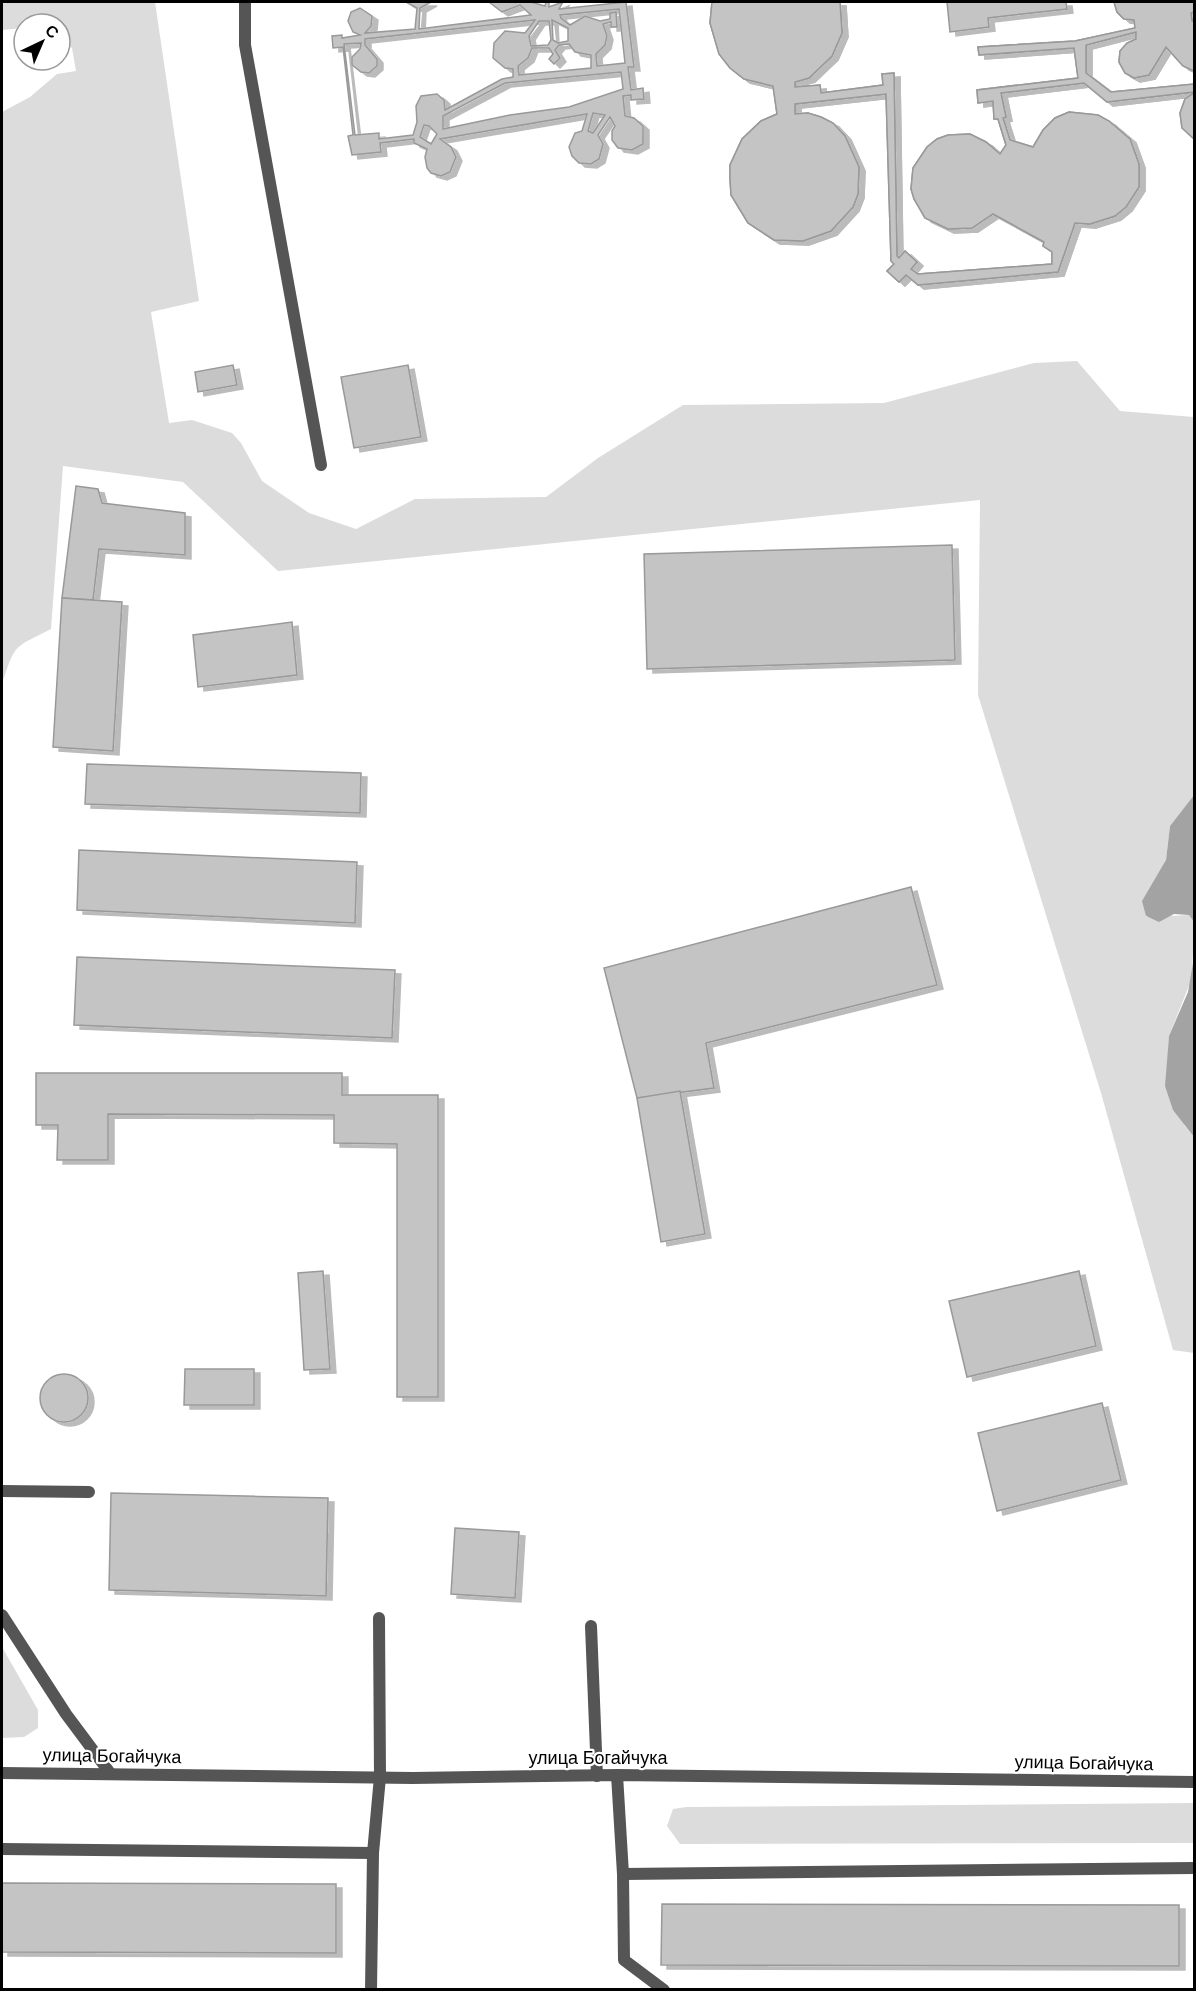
<svg xmlns="http://www.w3.org/2000/svg" width="1196" height="1991" viewBox="0 0 1196 1991" font-family="'DM Sans',sans-serif">
<style>
.green{fill:#dcdcdc}
.water{fill:#a3a3a3}
.building{fill:#c4c4c4;stroke:#999;stroke-width:1.5;fill-rule:evenodd;filter:url(#shadow)}
.lines{fill:none;stroke-linecap:round;stroke-linejoin:round}
.service{stroke:#555;stroke-width:12}
.minor{stroke:#555;stroke-width:12}
.labels{text-anchor:middle;stroke-width:4.5;stroke-linejoin:round;paint-order:stroke}
.street-label{font-size:18px;fill:#000;stroke:#fff}
</style>
<defs>
<filter id="shadow"><feDropShadow dx="6" dy="4" stdDeviation="0" flood-color="#0004"/></filter>
</defs>
<rect width="100%" height="100%" fill="#fff"/>
<!-- green -->
<g class="green">
<path d="M2,2h153l44,299 -48,11 18,111 23,-3 40,13 9,10 21,38 47,32 47,16 59,-30 131,-2 52,-39 85,-53 201,-2 150,-40 43,-2 43,50 74,6v378l-24,31 -4,34 -20,47v10l43,-2 5,7 -2,56 -23,58 -3,50 19,40 9,11v216l-21,-3 -72,-257 -123,-398 2,-195 -702,71 -95,-89 -120,-16 -12,163c-39,20 -35,14 -49,55v-572l28,-15 27,-23 19,-3 -4,-23 -12,-8v-16h-36v4l-22,2z"/>
<path d="M2,1647l36,63v18l-14,9 -22,1z"/>
<path d="M1194,1803v40l-514,1 -13,-18 6,-17 13,-2z"/>
</g>
<!-- water -->
<g class="water">
<path d="M1194,795v127l-5,-7 -15,-1 -15,8 -13,-6 -4,-15 24,-41 4,-34z"/>
<path d="M1194,957v180l-21,-27 -8,-24 4,-50 19,-44z"/>
</g>
<!-- building -->
<g class="building">
<path d="M406,2h25l-11,6 -1,21 112,-14 -11,-10 -18,7 -13,-10h42l14,4 1,-4h3v5l14,-5 -4,7 67,-7 8,65h-6l3,23 12,-2 1,11 -13,1v-5l-8,1 2,20 9,2 9,8v18l-11,6 -14,-2 -6,-8v-9l3,-5 -5,-9 -12,18 5,9 -4,15 -8,5 -12,-1 -7,-7 -3,-9 6,-14 7,-2 5,-17 -147,25 11,8 5,10 -6,15 -9,4 -10,-3 -4,-5 -2,-11 2,-8 -13,-6v-4l-34,4 1,9 -29,3 -4,-19 5,-1 -10,-88 -10,1 -1,-12 10,-1v3l18,-3 -7,-3 -5,-11 3,-9 9,-4 12,8 -1,10 -6,7 50,-4 2,-21zM619,9l6,54 -28,3 -1,-12 9,-9 2,-9 -4,-12 8,-2v5h6l-1,-15 -6,1v6l-10,2 -15,-5 -15,9 -9,-7 -1,-3zM535,20l-10,13 -20,-2 -11,12 -1,15 12,10 8,1v8l-11,2 -57,31 -1,-10 -7,-6 -16,2 -5,10 1,16 -4,13 -34,4v-6l-24,2 -11,-91 17,-1 -1,6 -8,8v8l9,7 8,1 8,-7v-7l-12,-14v-6zM552,20l16,8v13l-10,2 -5,-3zM539,21h10l2,19 -3,5 -17,1 -2,-10zM569,44l6,8 16,3v13l-72,7 -1,-9 10,-8 4,-10h17l4,6 -4,5 5,5 6,-6 -5,-8 4,-5zM621,72l2,17 -54,18 -59,8 -67,14v-13l62,-33zM593,113l12,2 -12,18 -5,-2zM424,125l5,1 8,8 -6,10 -11,-7z"/>
<path d="M712,2h128l2,31 -10,23 -23,22 -14,4v5l25,-2 1,8 62,-8 -1,-11 12,-1 3,183 2,2 6,-7 12,11 -6,7 7,5 134,-10v-12l-9,-6 1,-4 -51,-28 -21,14 -24,1 -23,-11 -11,-19 -3,-10 2,-21 14,-21 10,-8 11,-4 22,-1 16,8 14,12 6,-9 -8,-26h-4l-1,-18 -15,2 -1,-13 101,-12 -4,-30 -95,7 -1,-8 97,-6 60,-13 -1,-8 -10,-1 -7,-7 -3,-10h36l-4,12 -8,5 1,8 22,-2 -3,-23h6l3,22 21,-2 -1,-9 -11,-5 -5,-6h23v10l-3,1 1,8h2v50l-11,-5 -17,-19 -17,28 -15,3 -9,-5 -6,-11 1,-11 7,-8 9,-4v-7l-50,13v28l25,19 83,-8v8l-87,10 -23,-19 -83,10 5,24 -3,1 7,22 23,7 10,-17 12,-12 14,-6 29,3 11,6 21,18 9,25v23l-13,20 -11,9 -25,8 -15,-1 -17,49 -140,13 -12,-10 -7,7 -12,-11 7,-7 -3,-3 -5,-167 -91,10v10l13,-1 13,4 12,6 12,13 14,31 -1,27 -5,13 -22,24 -28,10 -29,-1 -26,-17 -17,-28 -1,-16v-14l12,-26 19,-18 16,-7 -4,-28 -29,-7 -14,-11 -11,-14 -9,-31zM1189,28l1,6 -11,9 -2,11 -10,-11v-14zM1162,30l1,13 -7,10 -4,-7 -11,-7 -2,-7zM815,90l1,6 -20,1v-5zM1010,146l20,7 1,26 3,11 13,18 22,13 -5,12 -6,-2 -2,10 -59,-30 5,-8 4,-23 -4,-22z"/>
<path d="M712,2h128l2,31 -10,23 -23,22 -14,4v5l25,-2 1,8 62,-8 -1,-11 12,-1 3,183 2,2 6,-7 12,11 -6,7 7,5 134,-10v-12l-9,-6 1,-4 -51,-28 -21,14 -24,1 -23,-11 -11,-19 -3,-10 2,-21 14,-21 10,-8 11,-4 22,-1 16,8 14,12 6,-9 -8,-26h-4l-1,-18 -15,2 -1,-13 101,-12 -4,-30 -95,7 -1,-8 97,-6 60,-13 -1,-8 -10,-1 -7,-7 -3,-10h80v10l-3,1 1,8h2v50l-11,-5 -17,-19 -17,28 -15,3 -9,-5 -6,-11 1,-11 7,-8 9,-4v-7l-50,13v28l25,19 83,-8v8l-87,10 -23,-19 -83,10 5,24 -3,1 7,22 23,7 10,-17 12,-12 14,-6 29,3 11,6 21,18 9,25v23l-13,20 -11,9 -25,8 -15,-1 -17,49 -140,13 -12,-10 -7,7 -12,-11 7,-7 -3,-3 -5,-167 -91,10v10l13,-1 13,4 12,6 12,13 14,31 -1,27 -5,13 -22,24 -28,10 -29,-1 -26,-17 -17,-28 -1,-16v-14l12,-26 19,-18 16,-7 -4,-28 -29,-7 -14,-11 -11,-14 -9,-31z"/>
<path d="M947,2h119l1,7 -79,9 1,9 -39,5z"/>
<path d="M1194,93v46l-12,-11 -2,-15 5,-14z"/>
<path d="M1194,93v46l-12,-11 -2,-15 5,-14z"/>
<path d="M233,365l4,20 -39,7 -3,-20z"/>
<path d="M408,365l13,72 -67,11 -13,-71z"/>
<path d="M76,486l22,3 4,14 83,10v42l-86,-6 -6,51 -31,-2z"/>
<path d="M952,545l3,115 -308,9 -3,-115z"/>
<path d="M62,598l60,4 -9,149 -60,-4z"/>
<path d="M292,622l5,53 -99,12 -5,-52z"/>
<path d="M87,764l274,9 -1,40 -275,-9z"/>
<path d="M79,850l278,12 -2,61 -278,-13z"/>
<path d="M911,887l26,98 -231,58 8,45 -77,10 -33,-130z"/>
<path d="M77,957l318,13 -3,68 -318,-13z"/>
<path d="M36,1073h306v22h96v302h-41v-253l-63,-1v-28l-226,-1v46h-51l1,-35h-22z"/>
<path d="M680,1091l25,143 -44,8 -24,-144z"/>
<path d="M323,1271l7,98 -26,1 -6,-97z"/>
<path d="M1079,1271l17,75 -129,31 -18,-76z"/>
<path d="M185,1369h69v36h-70z"/>
<circle cx="64" cy="1398" r="24"/>
<path d="M1102,1403l19,77 -124,31 -19,-78z"/>
<path d="M111,1493l217,5 -2,98 -217,-6z"/>
<path d="M455,1528l64,4 -4,66 -64,-4z"/>
<path d="M2,1883l334,1v69l-334,-1z"/>
<path d="M662,1904l517,1v61l-518,-1z"/>
</g>
<g class="lines">
<!-- service -->
<g class="service">
<path d="M245,2v43l76,420"/>
<path d="M2,1491l87,1"/>
<path d="M2,1615l64,99 44,59"/>
<path d="M591,1626l6,150"/>
<path d="M617,1775l6,99 1,86 40,30"/>
<path d="M2,1849l371,4"/>
<path d="M623,1874l571,-6"/>
<path d="M371,1990l2,-137 7,-76 -1,-159"/>
</g>
<!-- minor -->
<path class="minor" d="M2,1773l411,5 204,-3 577,7"/>
</g>
<g class="labels">
<!-- street labels -->
<g class="street-label">
<text transform="translate(112 1756) rotate(1)" y="6">улица Богайчука</text>
<text x="598" y="1764">улица Богайчука</text>
<text transform="translate(1084 1763) rotate(1)" y="6">улица Богайчука</text>
</g>
</g>
<!-- border -->
<rect width="1196" height="1991" fill="none" stroke="#000000" stroke-width="6"/>
<!-- north arrow -->
<g transform="translate(42 42) rotate(44)"><circle r="28" fill="#ffffff" stroke="#999999" stroke-width="1.5"/>
<path d="M0-4.5L10 22L0 15L-10 22Z" fill="#000000"/>
<text y="-9" font-size="16" font-weight="bold" text-anchor="middle" fill="#000000">С</text>
</g>
</svg>
